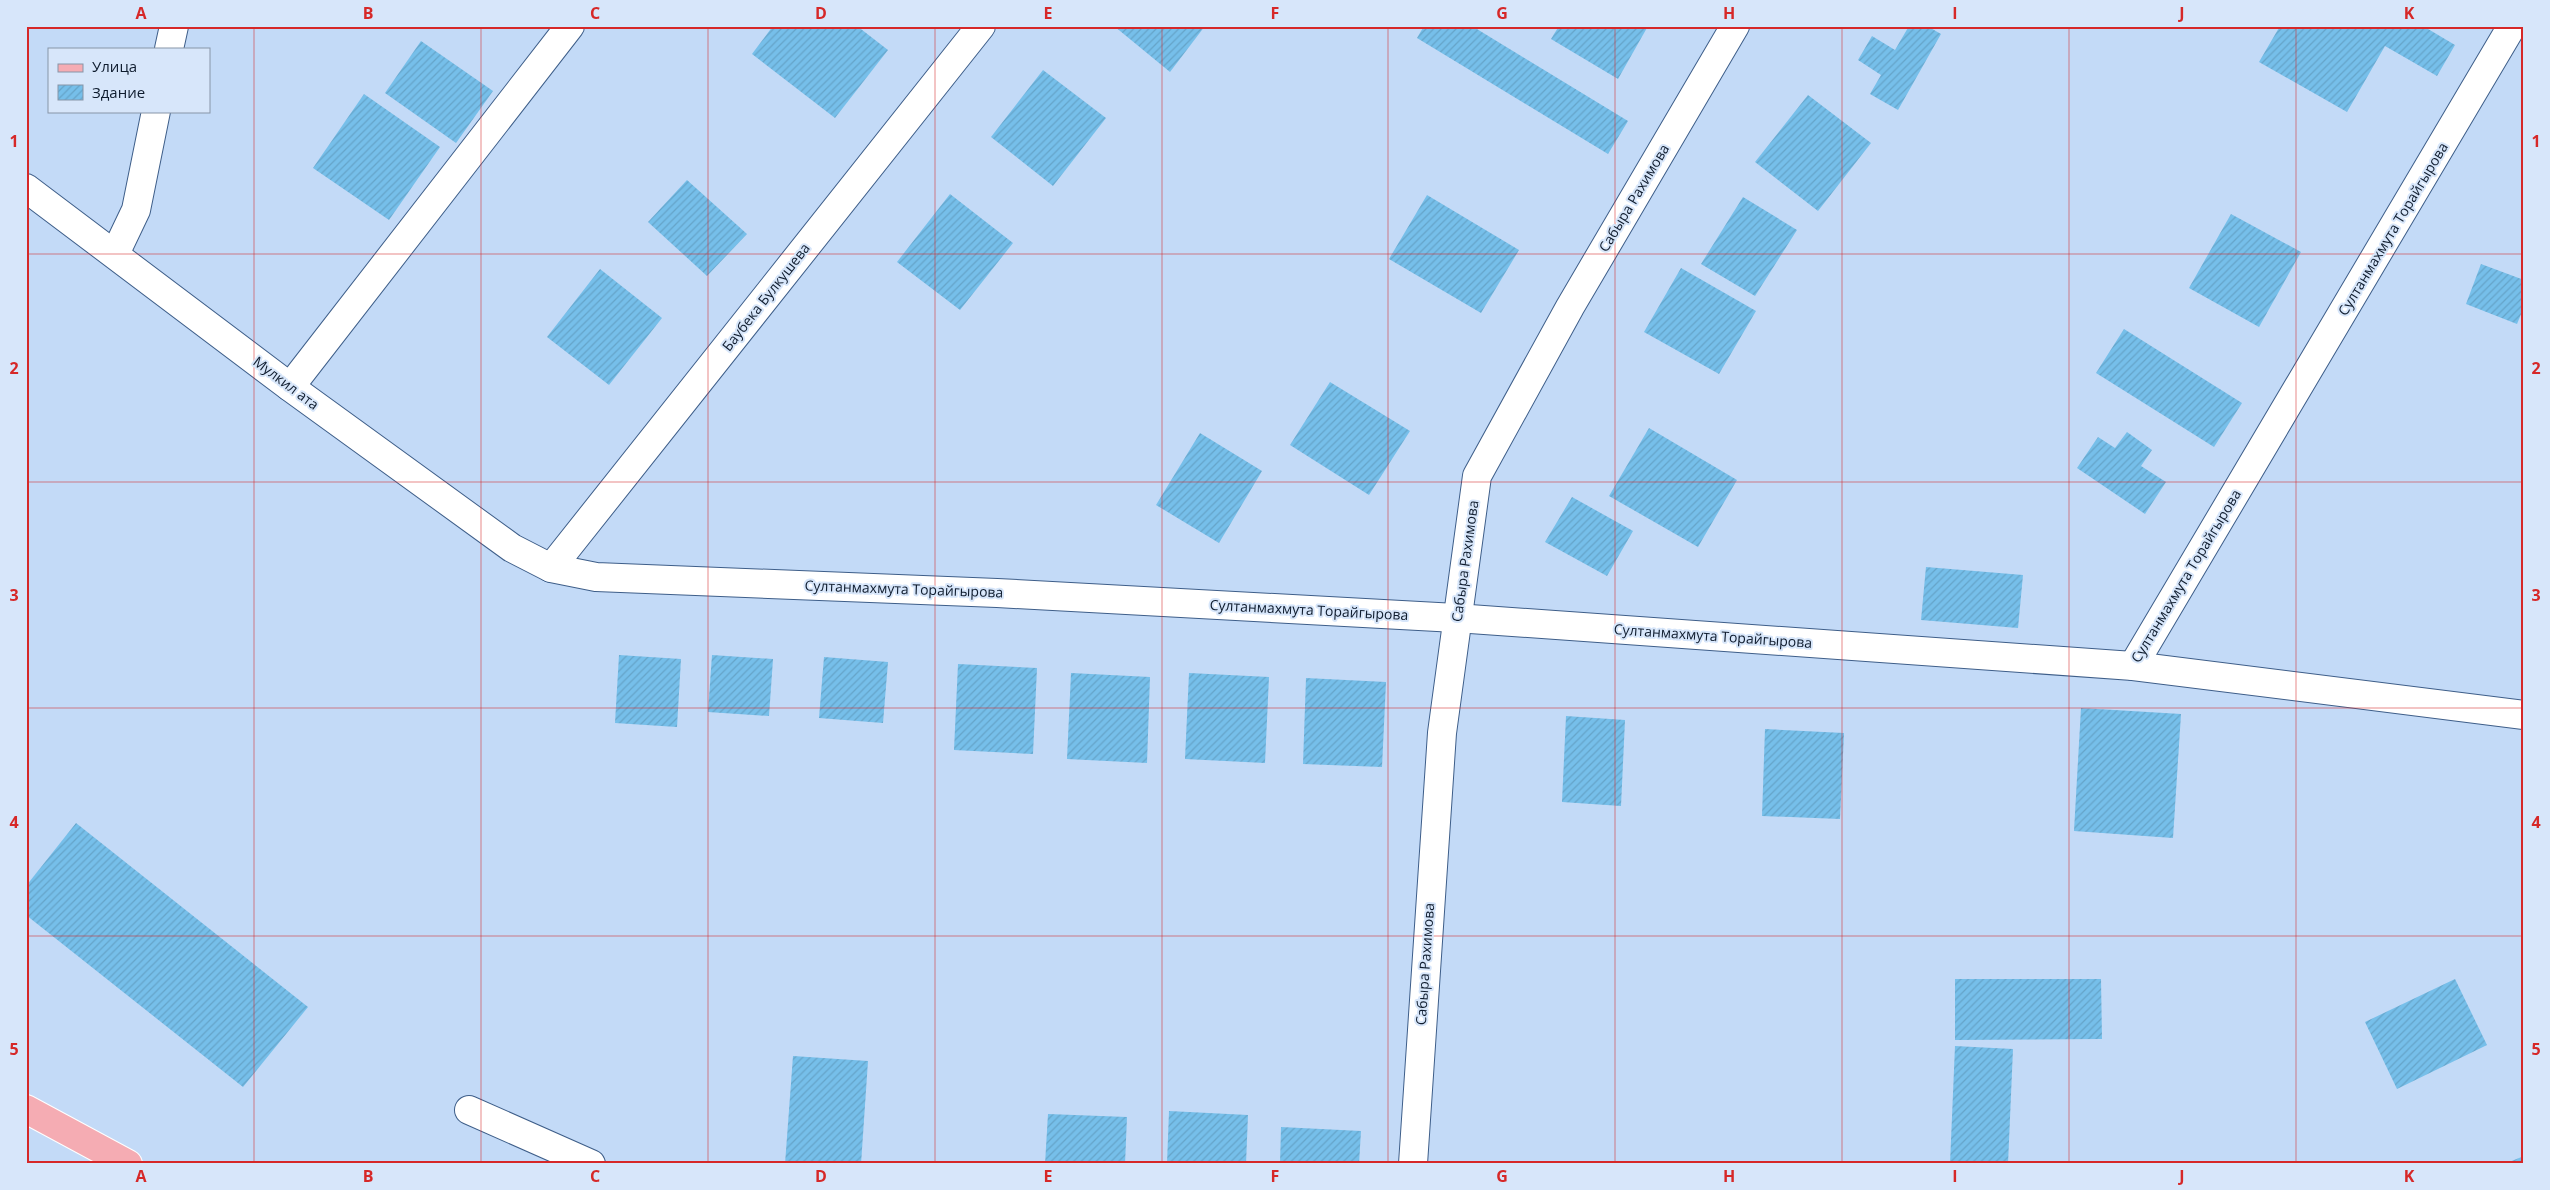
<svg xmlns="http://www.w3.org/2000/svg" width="2550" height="1190" viewBox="0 0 2550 1190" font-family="'Open Sans',sans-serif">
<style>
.building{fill:url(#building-hatch)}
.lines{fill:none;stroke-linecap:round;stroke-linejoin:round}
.minor-casing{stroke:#3e5e89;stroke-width:30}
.primary-casing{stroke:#fff;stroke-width:30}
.minor{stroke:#fff;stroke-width:28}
.primary{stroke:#f5acb3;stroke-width:28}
.grid{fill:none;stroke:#d62828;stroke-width:1;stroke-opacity:0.55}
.labels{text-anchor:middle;stroke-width:4;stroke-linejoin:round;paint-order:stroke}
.street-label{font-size:14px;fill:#0f1c2e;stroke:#d7e6fa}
.neatline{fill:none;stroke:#d62828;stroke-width:2}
.grid-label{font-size:16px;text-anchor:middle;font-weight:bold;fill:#d62828}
</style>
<defs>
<pattern id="building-hatch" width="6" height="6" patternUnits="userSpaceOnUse" patternTransform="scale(1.25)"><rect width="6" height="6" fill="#76bfea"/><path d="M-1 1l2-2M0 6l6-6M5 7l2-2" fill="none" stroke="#65a4c9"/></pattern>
</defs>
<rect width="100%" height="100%" fill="#c3daf7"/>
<!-- building -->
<g class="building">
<path d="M773,26h84l31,24 -53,68 -83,-64z"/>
<path d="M1114,26h91l-35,46z"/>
<path d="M1424,26h48l156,95 -20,33 -191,-116z"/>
<path d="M1559,26h89l-30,53 -67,-40z"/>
<path d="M1909,26h18l14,8 -43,76 -28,-16 11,-19 -23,-15 14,-24 23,14z"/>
<path d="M2280,26h143l32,19 -18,31 -52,-30 -38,66 -88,-50z"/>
<path d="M421,41l72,50 -37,52 -71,-50z"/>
<path d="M1043,70l63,48 -53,68 -62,-49z"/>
<path d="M364,94l76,53 -51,73 -76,-52z"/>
<path d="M1808,95l63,48 -53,68 -63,-49z"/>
<path d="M687,180l60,54 -40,42 -59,-54z"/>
<path d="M950,194l63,49 -53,67 -63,-48z"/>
<path d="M1427,195l92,55 -38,63 -92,-54z"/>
<path d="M1743,197l54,33 -42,66 -54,-32z"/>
<path d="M2231,214l70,38 -42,75 -70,-39z"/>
<path d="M2481,264l43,16v27l-7,17 -51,-20z"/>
<path d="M1681,268l75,43 -37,63 -75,-42z"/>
<path d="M600,269l62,49 -53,67 -62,-48z"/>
<path d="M2124,329l118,74 -28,44 -118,-74z"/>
<path d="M1330,382l80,49 -41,64 -79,-50z"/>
<path d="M1649,428l88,52 -39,67 -89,-51z"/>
<path d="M2127,432l25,18 -11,16 25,16 -21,32 -68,-46 21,-31 17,11z"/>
<path d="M1200,433l62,38 -43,72 -63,-38z"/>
<path d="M1572,497l61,34 -26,45 -62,-34z"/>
<path d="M1926,567l97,8 -5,53 -97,-8z"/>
<path d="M619,655l62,4 -4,68 -62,-4z"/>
<path d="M712,655l61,4 -4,57 -61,-4z"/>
<path d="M824,657l64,5 -5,61 -64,-5z"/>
<path d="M958,664l79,4 -4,86 -79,-4z"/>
<path d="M1071,673l79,4 -3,86 -80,-4z"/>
<path d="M1189,673l80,4 -4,86 -80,-4z"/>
<path d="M1306,678l80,4 -4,85 -79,-3z"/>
<path d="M2081,708l100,6 -8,124 -99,-7z"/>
<path d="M1566,716l59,4 -4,86 -59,-4z"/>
<path d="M1765,729l79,4 -4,86 -78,-3z"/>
<path d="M76,823l232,184 -65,80 -217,-172v-29z"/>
<path d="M1955,979h146l1,60 -147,1z"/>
<path d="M2455,979l32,66 -90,44 -32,-67z"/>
<path d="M1955,1046l58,3 -5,115h-58z"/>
<path d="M793,1056l75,5 -7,103h-76z"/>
<path d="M1169,1111l79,4 -2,49h-79z"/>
<path d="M1048,1114l79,3 -2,47h-80z"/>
<path d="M1281,1127l80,4 -2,33h-79z"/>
<path d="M2524,1156v8h-20z"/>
</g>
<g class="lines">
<defs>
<g id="minor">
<path d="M169,49l5,-23"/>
<path d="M26,188l264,199 222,161 39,20 45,9 401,16 459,25 677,48 391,49"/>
<path d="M115,254l21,-44 20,-99"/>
<path d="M290,387l280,-361"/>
<path d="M551,568l430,-542"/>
<path d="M2133,666l379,-640"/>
<path d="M469,1110l122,54"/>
<path d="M1413,1164l29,-431 35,-257 93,-169 165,-281"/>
</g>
<path id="primary" d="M26,1109l102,55"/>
</defs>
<!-- minor casing -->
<use href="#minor" class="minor-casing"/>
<!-- primary casing -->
<use href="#primary" class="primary-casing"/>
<!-- minor -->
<use href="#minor" class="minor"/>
<!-- primary -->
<use href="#primary" class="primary"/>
</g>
<!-- grid -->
<path class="grid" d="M254,26v1138M481,26v1138M708,26v1138M935,26v1138M1162,26v1138M1388,26v1138M1615,26v1138M1842,26v1138M2069,26v1138M2296,26v1138M26,254h2498M26,482h2498M26,708h2498M26,936h2498"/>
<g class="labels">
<!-- street labels -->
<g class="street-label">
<text transform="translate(1634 198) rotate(-59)" y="5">Сабыра Рахимова</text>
<text transform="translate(2393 229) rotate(-59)" y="5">Султанмахмута Торайгырова</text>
<text transform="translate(766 297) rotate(-52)" y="5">Баубека Булкушева</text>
<text transform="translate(286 383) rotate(37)" y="5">Мулкил ата</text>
<text transform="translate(1465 561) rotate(-82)" y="5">Сабыра Рахимова</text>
<text transform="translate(2186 576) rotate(-59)" y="5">Султанмахмута Торайгырова</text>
<text transform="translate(904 589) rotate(2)" y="5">Султанмахмута Торайгырова</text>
<text transform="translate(1309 610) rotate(3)" y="5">Султанмахмута Торайгырова</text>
<text transform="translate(1713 636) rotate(4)" y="5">Султанмахмута Торайгырова</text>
<text transform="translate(1425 964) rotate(-86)" y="5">Сабыра Рахимова</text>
</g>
</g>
<!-- border -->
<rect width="2550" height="1190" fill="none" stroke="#d7e6fa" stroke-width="55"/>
<!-- legend -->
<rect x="48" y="48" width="162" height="65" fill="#d7e6fa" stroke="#8795a8"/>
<rect x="58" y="64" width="25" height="8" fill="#f5acb3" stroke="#8795a8"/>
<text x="92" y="72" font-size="15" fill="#0f1c2e">Улица</text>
<rect x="58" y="85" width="25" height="15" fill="url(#building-hatch)" stroke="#8795a8"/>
<text x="92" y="98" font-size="15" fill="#0f1c2e">Здание</text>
<rect x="28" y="28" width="2494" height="1134" class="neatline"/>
<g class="grid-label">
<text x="141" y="19">A</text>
<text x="368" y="19">B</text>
<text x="595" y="19">C</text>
<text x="821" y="19">D</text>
<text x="1048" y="19">E</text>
<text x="1275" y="19">F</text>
<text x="1502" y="19">G</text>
<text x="1729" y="19">H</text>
<text x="1955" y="19">I</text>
<text x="2182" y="19">J</text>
<text x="2409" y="19">K</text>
<text x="14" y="147">1</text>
<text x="2536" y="147">1</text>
<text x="14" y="374">2</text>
<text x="2536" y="374">2</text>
<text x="14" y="601">3</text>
<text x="2536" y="601">3</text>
<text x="14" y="828">4</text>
<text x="2536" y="828">4</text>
<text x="14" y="1055">5</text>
<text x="2536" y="1055">5</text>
<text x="141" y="1182">A</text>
<text x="368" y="1182">B</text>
<text x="595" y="1182">C</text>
<text x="821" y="1182">D</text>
<text x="1048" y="1182">E</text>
<text x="1275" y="1182">F</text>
<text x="1502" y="1182">G</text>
<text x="1729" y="1182">H</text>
<text x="1955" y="1182">I</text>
<text x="2182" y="1182">J</text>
<text x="2409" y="1182">K</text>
</g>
</svg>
